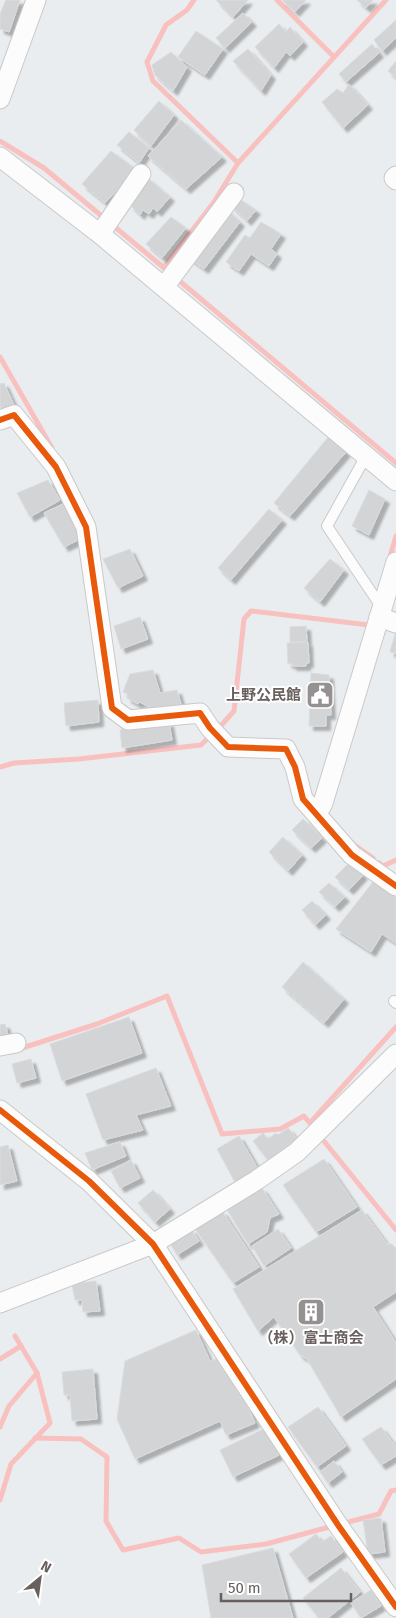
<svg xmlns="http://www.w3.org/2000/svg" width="396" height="1618" viewBox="0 0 396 1618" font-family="'Fira Sans','Noto Sans JP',sans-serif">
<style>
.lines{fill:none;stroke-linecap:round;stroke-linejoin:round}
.stream{stroke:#f8c1bf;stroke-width:5}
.building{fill:#d3d4d5;stroke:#d9dcde;filter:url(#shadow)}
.service-casing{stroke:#cac9c9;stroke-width:12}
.minor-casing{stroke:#cac9c9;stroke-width:21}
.service{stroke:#fcfcfd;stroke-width:10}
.minor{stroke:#fcfcfd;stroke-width:19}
.cycleway-casing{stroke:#fff;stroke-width:9}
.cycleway{stroke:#e8590c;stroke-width:6}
.labels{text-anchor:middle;stroke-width:4;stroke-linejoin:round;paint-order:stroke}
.poi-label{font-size:15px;font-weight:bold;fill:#68605f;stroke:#fff;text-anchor:end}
</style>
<defs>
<filter id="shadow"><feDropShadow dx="4.5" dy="4.5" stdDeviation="1" flood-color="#0004"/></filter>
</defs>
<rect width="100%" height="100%" fill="#eaedef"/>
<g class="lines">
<!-- stream -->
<g class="stream">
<path d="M194,0l-7,10 -21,15 -19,37 6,19 85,82"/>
<path d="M277,0l57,57"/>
<path d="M0,141l44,27 125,104"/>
<path d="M164,267l50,-65 24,-39 148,-163"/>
<path d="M176,278l220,185"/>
<path d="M0,357l52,91"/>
<path d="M389,560l7,-24"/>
<path d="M218,729l16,-18 10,-92 7,-8 118,14"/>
<path d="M0,767l14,-4 65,-4 122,-14 10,-10"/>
<path d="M353,844l20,14"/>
<path d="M379,863l4,3 13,-6"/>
<path d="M19,1049l78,-25 70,-28 55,138 58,-5 24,-13 10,12"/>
<path d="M310,1123l86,-96"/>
<path d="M319,1135l77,95"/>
<path d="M0,1359l21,-13"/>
<path d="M0,1427l9,-21 28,-33"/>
<path d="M35,1438l46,1 26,18 -1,64 17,29 56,-12 22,14 65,-8 67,-18"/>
<path d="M0,1500l11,-36 39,-41 -13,-50 -22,-37"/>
<path d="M341,1524l38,-10 12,-23 5,-1"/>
</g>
</g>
<!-- building -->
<g class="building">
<path d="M6,0h14l-11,32 -9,-3v-15z"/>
<path d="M216,0h32l-15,17z"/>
<path d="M282,0h24l-11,12z"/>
<path d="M357,0h16l-7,8z"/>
<path d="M243,13l9,9 -27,26 -9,-10z"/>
<path d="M396,20v18l-14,13 -8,-11z"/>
<path d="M279,24l7,8 4,-5 13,15 -13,14 -4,-4 -12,16 -19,-21z"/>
<path d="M196,31l27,18 -18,26 -27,-18z"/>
<path d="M372,44l7,9 -33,29 -7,-8z"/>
<path d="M248,49l23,26 -10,16 -28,-30z"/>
<path d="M171,52l16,15 -14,24 -18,-16 -3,-10z"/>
<path d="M396,61v17l-8,-7z"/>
<path d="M349,84l19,21 -25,23 -21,-26 15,-13 6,4z"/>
<path d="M159,101l15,14 -23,31 -17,-16z"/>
<path d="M181,120l41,37 -36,32 -38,-33z"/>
<path d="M129,132l20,16 -10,15 -22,-18z"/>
<path d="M111,151l25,18 -31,34 -23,-19z"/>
<path d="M148,178l22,19 -13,15 -4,-4 -4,6 -6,-4 -3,5 -10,-10z"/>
<path d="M238,198l18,12 -9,11 -16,-15z"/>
<path d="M226,209l14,13 -36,47 -20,-15z"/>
<path d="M171,217l15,11 -24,30 -16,-14z"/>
<path d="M261,222l20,12 -10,15 6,5 -8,12 -18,-12 -12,17 -13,-9 19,-27 5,3z"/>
<path d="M4,383l10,22 -11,7 -3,-6v-22z"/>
<path d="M329,436l17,16 -56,64 -16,-13z"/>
<path d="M48,480l12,20 -30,17 -13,-24z"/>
<path d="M369,490l16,9 -16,36 -17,-9z"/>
<path d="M65,503l17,35 -18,9 -20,-34z"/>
<path d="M269,509l13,11 -51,60 -13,-12z"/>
<path d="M130,549l13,27 -25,12 -15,-29z"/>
<path d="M330,559l14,11 -24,32 -16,-14z"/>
<path d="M140,617l8,22 -27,10 -7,-23z"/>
<path d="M306,626l1,15 -17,1v-15z"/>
<path d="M396,631v22l-6,-1z"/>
<path d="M308,642l1,21h-3v3h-14v-3l-4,1 -1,-21z"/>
<path d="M153,670l7,23 17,-3 4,14 -27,6 -14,-8 -2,2 -11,-6 1,-4 -5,-2 7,-18z"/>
<path d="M311,673l18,2 2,40h-5v11h-17z"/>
<path d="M98,700l1,22 -33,4 -2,-23z"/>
<path d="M169,722l3,18 -50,8 -2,-18z"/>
<path d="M303,819l19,19 -11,10 -19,-18z"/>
<path d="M283,837l19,18 -14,16 -19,-19z"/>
<path d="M350,862l13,13 -14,15 -14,-13z"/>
<path d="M373,882l23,15v46l-14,-9 -11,18 -35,-23z"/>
<path d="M329,883l16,14 -10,10 -16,-15z"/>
<path d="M312,901l14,14 -11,10 -13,-15z"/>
<path d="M303,962l41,37 -20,24 -42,-36z"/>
<path d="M129,1017l13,36 -80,28 -12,-37z"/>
<path d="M5,1024l4,14 -9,3v-16z"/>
<path d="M31,1059l5,19 -19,5 -5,-19z"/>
<path d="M156,1068l15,38 -35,9 7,15 -40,10 -17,-46z"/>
<path d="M288,1128l9,11 -29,21 -15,-19 10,-8 5,6 8,-6 2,2z"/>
<path d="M239,1136l19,33 -23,13 -18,-33z"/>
<path d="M120,1142l6,14 -34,14 -7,-17z"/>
<path d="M8,1145l9,36 -17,4v-38z"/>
<path d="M324,1159l33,48 -41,25 -33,-47z"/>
<path d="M131,1160l9,18 -20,10 -9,-17z"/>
<path d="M262,1188l17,26 -9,4 -3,14 -19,12 -23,-38z"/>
<path d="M153,1190l17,19 -15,13 -17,-19z"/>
<path d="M362,1210l25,34h5l4,6v42l-23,15 23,36v36l-55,38 -34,-58 -7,-4 -26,-38 -16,14 -25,-42z"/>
<path d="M222,1211l37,56 -26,16 -39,-56z"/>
<path d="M191,1229l8,12 -22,14 -7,-12z"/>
<path d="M278,1229l13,19 -27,18 -12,-20z"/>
<path d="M96,1281l4,30 -17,1 -1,-12h-7l-3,-16z"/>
<path d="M196,1330l14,31 11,-4 9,9 25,57 -29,12 -6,-14 -85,38 -18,-40 8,-58z"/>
<path d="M93,1369l4,50 -25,2 -2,-26h-6l-2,-23z"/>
<path d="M318,1407l28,39 -29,21 -29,-40z"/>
<path d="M381,1427l15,20v9l-15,9 -19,-26z"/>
<path d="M266,1428l13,27 -46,22 -13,-27z"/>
<path d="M334,1461l8,11 -14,11 -8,-11z"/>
<path d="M381,1518l4,34 -17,2 -5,-34z"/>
<path d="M316,1534l6,8 9,-6 12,16 -37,26 -17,-24z"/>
<path d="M273,1548l20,70h-82l-9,-53z"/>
<path d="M341,1568l19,24 -32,26h-9l-16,-20z"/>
<path d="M371,1590l10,16 -20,12 -10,-15z"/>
</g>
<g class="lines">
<defs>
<g id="service">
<path d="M366,456l-39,70 55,82"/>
<path d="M394,1001l2,2"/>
</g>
<g id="minor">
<path d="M0,99l36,-99"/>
<path d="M0,157l100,77 296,247"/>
<path d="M396,176l-2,2 2,2"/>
<path d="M100,234l41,-60"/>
<path d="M164,287l70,-94"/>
<path d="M0,420l14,-5 42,52 30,60 26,181 16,12 72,-7 10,15 18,19 58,2 9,18 8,32 49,56 44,31"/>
<path d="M379,617l17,6"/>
<path d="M317,814l6,-11 73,-241"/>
<path d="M0,1046l16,-3"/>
<path d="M0,1110l89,71 64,63 185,281 58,82"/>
<path d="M0,1303l153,-59 104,-64 40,-28 99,-98"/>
</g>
</defs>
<!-- service casing -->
<use href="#service" class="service-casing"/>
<!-- minor casing -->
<use href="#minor" class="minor-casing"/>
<!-- service -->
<use href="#service" class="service"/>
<!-- minor -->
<use href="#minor" class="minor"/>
<defs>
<g id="cycleway">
<path d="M0,420l14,-5 42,52 30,60 26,181 16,12 72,-7 10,15 18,19 58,2 9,18 8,32 49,56 44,31"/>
<path d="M0,1110l89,71 64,63 185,281 58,82"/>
</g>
</defs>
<!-- cycleway casing -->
<use href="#cycleway" class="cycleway-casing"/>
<!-- cycleway -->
<use href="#cycleway" class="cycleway"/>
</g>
<!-- icons -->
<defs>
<symbol id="civic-square" viewBox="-11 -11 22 22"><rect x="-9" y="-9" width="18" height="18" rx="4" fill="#969191" stroke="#fff"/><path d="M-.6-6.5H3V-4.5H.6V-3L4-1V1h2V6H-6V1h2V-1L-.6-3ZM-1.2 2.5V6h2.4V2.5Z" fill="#fff"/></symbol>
<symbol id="building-square" viewBox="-11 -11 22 22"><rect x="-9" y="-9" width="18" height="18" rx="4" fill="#969191" stroke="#fff"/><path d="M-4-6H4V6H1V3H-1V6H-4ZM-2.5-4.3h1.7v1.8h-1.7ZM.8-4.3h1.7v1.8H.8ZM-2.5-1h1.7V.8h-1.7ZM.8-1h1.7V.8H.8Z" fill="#fff"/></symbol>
</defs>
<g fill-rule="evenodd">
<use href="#civic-square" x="304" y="679" width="32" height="32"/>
<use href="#building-square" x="295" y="1296" width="32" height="32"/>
</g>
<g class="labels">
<!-- poi labels -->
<g class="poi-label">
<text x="301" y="700">上野公民館</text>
<text x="311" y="1343" text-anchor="middle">（株）富士商会</text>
</g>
</g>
<!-- north arrow -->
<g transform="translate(40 1578) rotate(29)" stroke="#ffffff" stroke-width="4" paint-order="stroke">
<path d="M0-4L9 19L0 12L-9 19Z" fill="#68605f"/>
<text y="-8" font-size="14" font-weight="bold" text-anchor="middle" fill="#68605f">N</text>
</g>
<!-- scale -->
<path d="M221 1593v8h130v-8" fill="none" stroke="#68605f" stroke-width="2.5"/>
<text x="228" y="1593" font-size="15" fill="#68605f" stroke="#ffffff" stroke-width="4" paint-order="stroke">50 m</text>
</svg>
